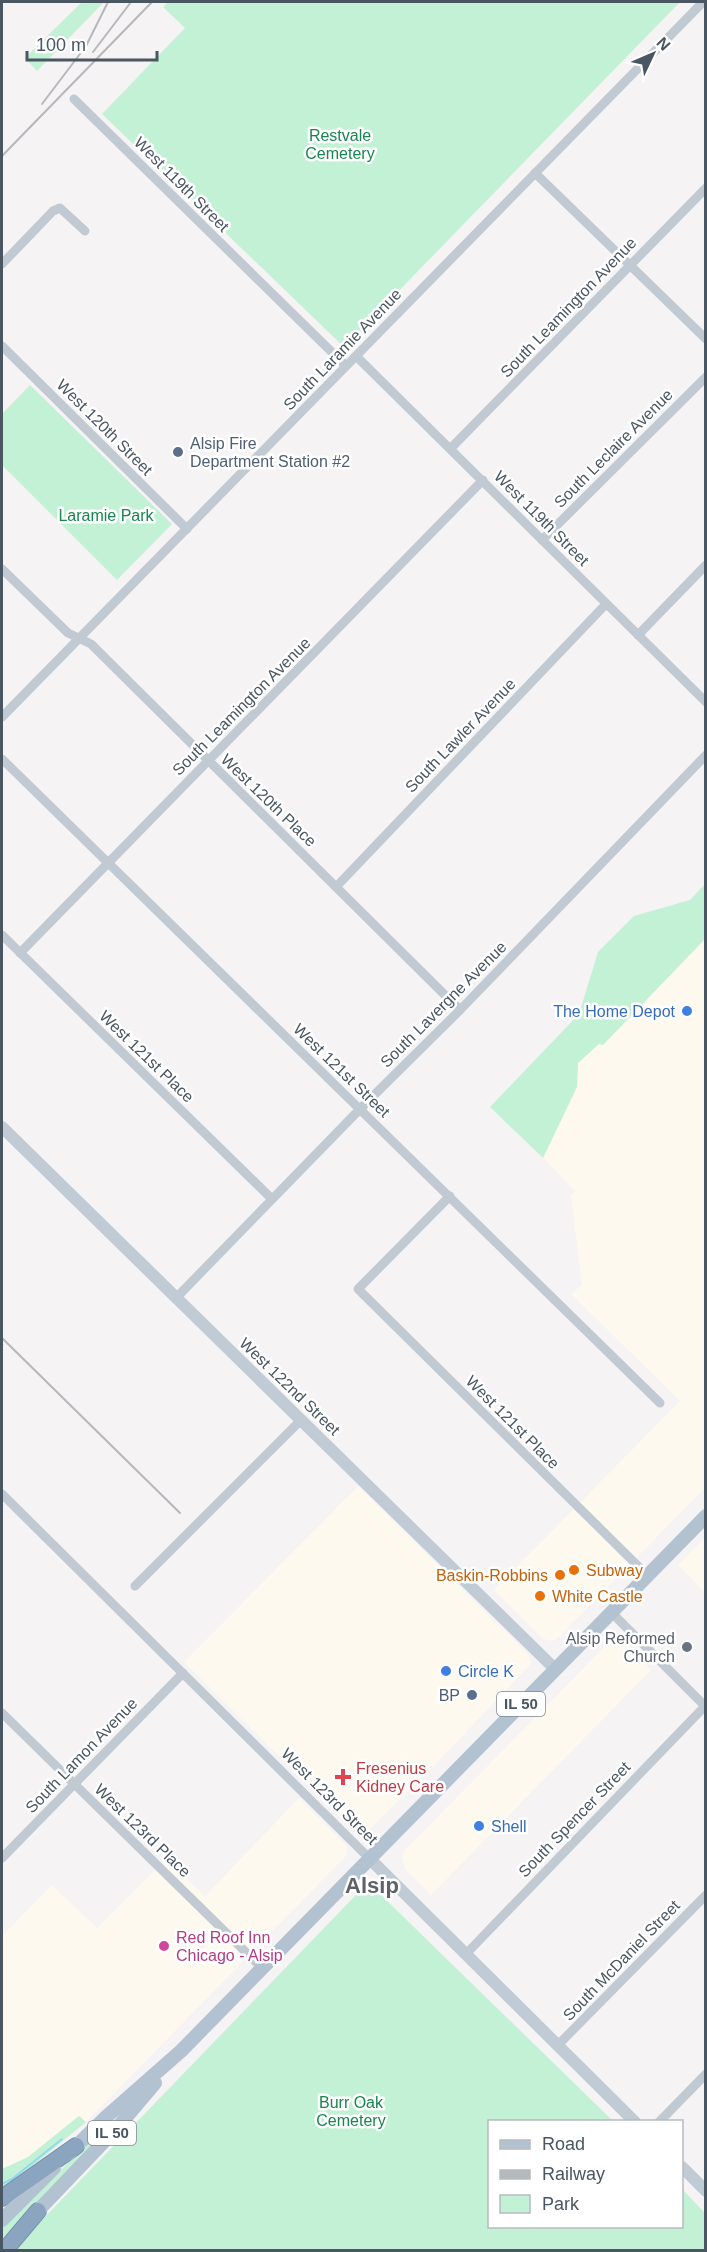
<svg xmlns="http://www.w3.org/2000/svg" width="707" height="2252" viewBox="0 0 707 2252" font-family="Arial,sans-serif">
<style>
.commercial{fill:#fdf9ef}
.green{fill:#c3f1d5}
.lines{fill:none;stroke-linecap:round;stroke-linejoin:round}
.stream{stroke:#90daee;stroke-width:2}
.highway-casing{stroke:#7690ad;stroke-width:18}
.street{stroke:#c1cad2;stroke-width:9}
.secondary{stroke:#c1cbd6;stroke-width:12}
.primary{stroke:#b3c2d1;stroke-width:14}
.highway{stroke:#8ba5c1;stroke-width:16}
.rail{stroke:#b5b8bd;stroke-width:2}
.service-dot{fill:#5c6f8a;stroke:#fff;stroke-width:2}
.shop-dot{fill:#3f7fe0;stroke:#fff;stroke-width:2}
.food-dot{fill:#e8710a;stroke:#fff;stroke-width:2}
.worship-dot{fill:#6b7280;stroke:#fff;stroke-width:2}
.health-dot{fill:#e0444e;stroke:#fff;stroke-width:2}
.hotel-dot{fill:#d1479c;stroke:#fff;stroke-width:2}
.labels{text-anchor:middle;stroke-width:5;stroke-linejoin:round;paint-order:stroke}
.shield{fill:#fff;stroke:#808990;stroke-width:1.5}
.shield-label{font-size:15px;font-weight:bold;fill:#4a5661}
.park-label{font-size:16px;fill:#17864f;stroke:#fff}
.street-label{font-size:16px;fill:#4a5661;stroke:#fff}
.service-label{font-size:16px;fill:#4e5e75;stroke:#fff;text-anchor:start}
.shop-label{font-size:16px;fill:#366cbe;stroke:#fff;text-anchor:start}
.food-label{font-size:16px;fill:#c56008;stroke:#fff;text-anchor:start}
.worship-label{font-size:16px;fill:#5b616d;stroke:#fff;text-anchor:end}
.health-label{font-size:16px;fill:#be3a42;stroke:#fff;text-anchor:start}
.hotel-label{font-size:16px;fill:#b23c85;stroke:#fff;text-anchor:start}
.district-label{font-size:22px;font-weight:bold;fill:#5f6368;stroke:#fff}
</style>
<rect width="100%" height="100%" fill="#f5f3f3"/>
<!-- commercial -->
<g class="commercial">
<path d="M705,939v549l-149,152 -6,1 -8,-3 -48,-48 186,-189 -109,-107 11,-9 -11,-89 4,-5 -32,-33 34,-71 1,-24 21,-19 4,1z"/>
<path d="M358,1486l171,169 2,9 -107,112 -55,54 -12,-2 -12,-6 -161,-160z"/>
<path d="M705,1537v56l-27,-28z"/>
<path d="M616,1635l35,35 -220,225 -26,-26 -3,-12 3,-7z"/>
<path d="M299,1798l48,48 -1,10 -260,266 -7,-6 -51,41 -26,12v-233l50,-51 45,43 69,-69 39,37z"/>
</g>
<!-- green -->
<g class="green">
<path d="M82,2h22l-67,69 -12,-13z"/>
<path d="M168,2h512l-336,345 -242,-233 83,-86 -22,-21z"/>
<path d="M30,385l142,139 -55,56 -115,-115v-51z"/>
<path d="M705,884v55l-102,106 -4,-1 -21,19 -1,24 -34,71 -53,-51 89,-93 19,-62 36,-36 56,-16z"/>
<path d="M370,1888l13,2 -3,4 233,227 -123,1v104h192v-37l23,24v37h-692l343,-355z"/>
<path d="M79,2116l7,6 -84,69v-22l26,-12z"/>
<path d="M112,2120l4,4 -114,115v-12z"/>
</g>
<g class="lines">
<!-- stream -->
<path class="stream" d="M2,2184l10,-5 50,-40"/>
<defs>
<g id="highway">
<path d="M2,2198l74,-52"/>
<path d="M5,2250l33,-39"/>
</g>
</defs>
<!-- highway casing -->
<use href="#highway" class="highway-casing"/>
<!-- street -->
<g class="street">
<path d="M74,99l272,267"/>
<path d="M535,173l171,166"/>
<path d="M2,264l51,-53 7,-3 25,23"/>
<path d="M2,346l185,183"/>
<path d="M356,356l350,346"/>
<path d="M451,448l255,-260"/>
<path d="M542,540l164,-163"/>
<path d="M2,569l66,64 23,11 369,366"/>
<path d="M638,635l68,-70"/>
<path d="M2,717l701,-715"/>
<path d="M2,759l658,644"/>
<path d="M336,887l270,-283"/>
<path d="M2,935l270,264"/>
<path d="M20,953l463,-473"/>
<path d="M450,1196l-92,93 289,286"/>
<path d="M176,1298l184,-189 100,-99 246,-255"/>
<path d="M2,1494l368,365"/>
<path d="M135,1586l166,-166"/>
<path d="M611,1612l95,95"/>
<path d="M2,1713l261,256"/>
<path d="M2,1858l181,-185"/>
<path d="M466,1954l239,-248"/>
<path d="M558,2045l148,-150"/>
<path d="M659,2122l47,-48"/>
</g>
<!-- secondary -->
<g class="secondary">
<path d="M2,1127l553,542"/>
<path d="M370,1859l265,263"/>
<path d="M682,2167l24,24"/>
</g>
<!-- primary -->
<g class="primary">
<path d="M69,2153l37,-36 75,-66 525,-535"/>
<path d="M32,2217l85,-89 38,-45"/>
<path d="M2,2220l52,-52"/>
</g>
<!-- highway -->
<use href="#highway" class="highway"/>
<!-- rail -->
<g class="rail">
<path d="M93,52l38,-50"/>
<path d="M42,104l44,-58 22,-44"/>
<path d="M2,156l150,-154"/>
<path d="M2,1338l178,175"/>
</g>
</g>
<!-- markers -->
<g class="service-dot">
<circle cx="178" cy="452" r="6"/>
<circle cx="472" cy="1695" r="6"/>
</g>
<g class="shop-dot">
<circle cx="687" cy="1011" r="6"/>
<circle cx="446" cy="1671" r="6"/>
<circle cx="479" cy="1826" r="6"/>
</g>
<g class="food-dot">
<circle cx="574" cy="1570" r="6"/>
<circle cx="560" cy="1575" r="6"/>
<circle cx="540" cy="1596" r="6"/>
</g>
<circle class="worship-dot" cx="687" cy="1647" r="6"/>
<path class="health-dot" d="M340 1768h6v6h6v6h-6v6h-6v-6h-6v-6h6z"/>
<circle class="hotel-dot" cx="164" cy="1946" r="6"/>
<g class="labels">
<!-- shield labels -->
<g class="shield">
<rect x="497" y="1692" width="48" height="24" rx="4.5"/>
<rect x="88" y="2121" width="48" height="24" rx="4.5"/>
</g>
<g class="shield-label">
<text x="521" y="1709">IL 50</text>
<text x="112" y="2138">IL 50</text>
</g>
<!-- park labels -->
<g class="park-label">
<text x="340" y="141">Restvale<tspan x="340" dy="18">Cemetery</tspan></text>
<text x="106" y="521">Laramie Park</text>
<text x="351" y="2108">Burr Oak<tspan x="351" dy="18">Cemetery</tspan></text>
</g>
<!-- street labels -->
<g class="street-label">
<text transform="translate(182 184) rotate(45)" y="6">West 119th Street</text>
<text transform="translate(568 307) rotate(-46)" y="6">South Leamington Avenue</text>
<text transform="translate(342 349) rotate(-46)" y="6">South Laramie Avenue</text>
<text transform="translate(105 427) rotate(45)" y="6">West 120th Street</text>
<text transform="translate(613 448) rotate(-45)" y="6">South Leclaire Avenue</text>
<text transform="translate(542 518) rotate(45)" y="6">West 119th Street</text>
<text transform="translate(241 706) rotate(-45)" y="6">South Leamington Avenue</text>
<text transform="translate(460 735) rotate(-46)" y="6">South Lawler Avenue</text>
<text transform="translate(269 800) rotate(44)" y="6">West 120th Place</text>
<text transform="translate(443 1004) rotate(-45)" y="6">South Lavergne Avenue</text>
<text transform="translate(147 1056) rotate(44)" y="6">West 121st Place</text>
<text transform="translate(342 1070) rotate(44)" y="6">West 121st Street</text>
<text transform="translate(290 1386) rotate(44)" y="6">West 122nd Street</text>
<text transform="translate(513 1422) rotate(45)" y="6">West 121st Place</text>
<text transform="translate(81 1755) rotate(-46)" y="6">South Lamon Avenue</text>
<text transform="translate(330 1796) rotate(45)" y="6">West 123rd Street</text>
<text transform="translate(574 1819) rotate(-46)" y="6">South Spencer Street</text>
<text transform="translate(143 1830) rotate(44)" y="6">West 123rd Place</text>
<text transform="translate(621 1960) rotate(-46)" y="6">South McDaniel Street</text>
</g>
<!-- service labels -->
<g class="service-label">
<text x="190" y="449">Alsip Fire<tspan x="190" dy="18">Department Station #2</tspan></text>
<text x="460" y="1701" text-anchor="end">BP</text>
</g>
<!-- shop labels -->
<g class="shop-label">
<text x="675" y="1017" text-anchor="end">The Home Depot</text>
<text x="458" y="1677">Circle K</text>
<text x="491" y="1832">Shell</text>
</g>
<!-- food labels -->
<g class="food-label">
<text x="586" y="1576">Subway</text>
<text x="548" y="1581" text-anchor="end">Baskin-Robbins</text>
<text x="552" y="1602">White Castle</text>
</g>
<!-- worship labels -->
<g class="worship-label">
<text x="675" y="1644">Alsip Reformed<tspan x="675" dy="18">Church</tspan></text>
</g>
<!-- health labels -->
<g class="health-label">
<text x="356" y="1774">Fresenius<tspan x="356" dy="18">Kidney Care</tspan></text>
</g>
<!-- hotel labels -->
<g class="hotel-label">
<text x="176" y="1943">Red Roof Inn<tspan x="176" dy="18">Chicago - Alsip</tspan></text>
</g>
<!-- district labels -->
<g class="district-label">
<text x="372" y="1893">Alsip</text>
</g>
</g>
<!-- border -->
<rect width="707" height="2252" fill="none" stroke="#4a5661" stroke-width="6"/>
<!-- legend -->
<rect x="488" y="2120" width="195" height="108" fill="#ffffff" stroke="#b7bbc0" stroke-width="1.5"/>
<rect x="500" y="2140" width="30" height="9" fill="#b3c2d1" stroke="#b7bbc0" stroke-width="1.5"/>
<text x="542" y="2150" font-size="18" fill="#4a5661">Road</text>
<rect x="500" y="2170" width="30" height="9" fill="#b5b8bd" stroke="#b7bbc0" stroke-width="1.5"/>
<text x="542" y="2180" font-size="18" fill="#4a5661">Railway</text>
<rect x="500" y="2195" width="30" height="18" fill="#c3f1d5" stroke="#b7bbc0" stroke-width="1.5"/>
<text x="542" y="2210" font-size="18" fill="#4a5661">Park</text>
<!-- north arrow -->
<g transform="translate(653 54) rotate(46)" stroke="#ffffff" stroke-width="4.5" paint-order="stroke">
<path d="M0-4.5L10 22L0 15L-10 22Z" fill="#4a5661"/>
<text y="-9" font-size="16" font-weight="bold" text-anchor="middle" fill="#4a5661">N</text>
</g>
<!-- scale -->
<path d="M27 51v9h130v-9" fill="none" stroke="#4a5661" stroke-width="3"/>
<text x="36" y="51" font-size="18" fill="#4a5661" stroke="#ffffff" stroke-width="4.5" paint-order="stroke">100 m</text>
</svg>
